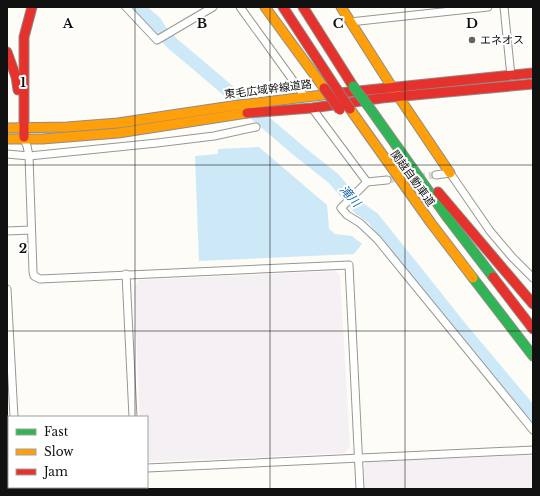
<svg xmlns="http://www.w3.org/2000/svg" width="540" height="496" viewBox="0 0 540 496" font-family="'Libre Baskerville','Noto Sans JP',serif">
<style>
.industrial{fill:#f5f0f3}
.water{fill:#cde8f7}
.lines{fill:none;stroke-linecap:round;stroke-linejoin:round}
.river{stroke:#cde8f7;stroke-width:13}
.street-tunnel{stroke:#dad9d4;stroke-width:7;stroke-dasharray:7 3.5;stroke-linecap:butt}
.street-casing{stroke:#979795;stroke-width:9}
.fast-casing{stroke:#8e8d8b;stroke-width:11}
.slow-casing{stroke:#8e8d8b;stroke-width:11}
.jam-casing{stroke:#8e8d8b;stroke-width:11}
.street{stroke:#fffffe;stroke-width:7}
.fast{stroke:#30b455;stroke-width:9}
.slow{stroke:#ff9f0a;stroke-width:9}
.jam{stroke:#e5322d;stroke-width:9}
.fast-bridge-casing{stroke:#858482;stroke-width:11;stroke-linecap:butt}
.jam-bridge-casing{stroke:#858482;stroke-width:11;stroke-linecap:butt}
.fast-bridge{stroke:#30b455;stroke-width:9}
.jam-bridge{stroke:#e5322d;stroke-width:9}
.grid{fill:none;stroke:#111;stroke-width:1;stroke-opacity:0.55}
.poi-dot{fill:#646362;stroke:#fff;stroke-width:1.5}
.labels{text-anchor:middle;stroke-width:4;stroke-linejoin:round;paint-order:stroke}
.poi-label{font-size:11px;fill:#111;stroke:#fff;text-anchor:start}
.street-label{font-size:11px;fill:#111;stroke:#fff}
.water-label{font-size:12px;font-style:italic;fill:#1768a6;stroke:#fff}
.grid-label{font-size:13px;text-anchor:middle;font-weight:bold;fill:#111;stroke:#fff;stroke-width:4;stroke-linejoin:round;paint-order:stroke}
</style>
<rect width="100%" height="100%" fill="#fdfcf7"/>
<!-- industrial -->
<g class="industrial">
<path d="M336,271l4,4 10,172 -6,6 -196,9 -1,-45h-7l-6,-129 5,-8z"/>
<path d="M530,455l3,3v31h-168l-1,-22 3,-5z"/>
</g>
<!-- water -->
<path class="water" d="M259,147l68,58 2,24 6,5 17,2 10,8 -8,10 -155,7 -4,-105 23,-2v-5z"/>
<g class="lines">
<!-- river -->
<path class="river" d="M138,7l17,15 5,8 13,14 18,15 109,93 33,26 27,31 13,9 91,114 69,82"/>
<!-- street-tunnel -->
<path class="street-tunnel" d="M387,180l49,-5"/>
<defs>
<g id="street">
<path d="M126,7l31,33 56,-33"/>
<path d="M240,7l65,90"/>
<path d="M504,7l7,69"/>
<path d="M350,22l138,-15"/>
<path d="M312,108l55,74"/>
<path d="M24,139l3,7 2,10 4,116 1,4 6,3 309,-14 11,224"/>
<path d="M7,154l22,2 128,-13 57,-7 42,-9"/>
<path d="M436,175l14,-2 40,58 22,26 21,21"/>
<path d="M387,180l-20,2 -26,26 6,7 13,8 17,16 156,191"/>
<path d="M7,231l24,-1"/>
<path d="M126,274l7,143"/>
<path d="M7,289l7,128"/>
<path d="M147,468l386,-18"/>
<path d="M7,474l2,-1"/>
<path d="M136,487v2"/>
</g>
<g id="fast">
<path d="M369,107l78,110 46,60"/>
<path d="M473,278l60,78"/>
</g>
<g id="slow">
<path d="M265,7l59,81"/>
<path d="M341,7l51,80 58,86"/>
<path d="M350,109l81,114 42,55"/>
<path d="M7,128l60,-1 51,-4 114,-17 107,-13"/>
<path d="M7,139h35l76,-6 129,-20"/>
</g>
<g id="jam">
<path d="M283,7l53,81"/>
<path d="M303,7l50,79"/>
<path d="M7,52l9,25 2,13"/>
<path d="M339,93l194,-20"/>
<path d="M247,113l65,-5 70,-10 151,-14"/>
<path d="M24,137v-100l8,-30"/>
<path d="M438,192l95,112"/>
<path d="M493,277l40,52"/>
</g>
</defs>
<!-- street casing -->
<use href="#street" class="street-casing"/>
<!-- fast casing -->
<use href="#fast" class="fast-casing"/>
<!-- slow casing -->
<use href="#slow" class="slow-casing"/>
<!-- jam casing -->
<use href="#jam" class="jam-casing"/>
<!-- street -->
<use href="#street" class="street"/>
<!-- fast -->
<use href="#fast" class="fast"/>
<!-- slow -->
<use href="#slow" class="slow"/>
<!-- jam -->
<use href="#jam" class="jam"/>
<defs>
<path id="fast-bridge" d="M353,86l16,21"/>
<g id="jam-bridge">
<path d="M324,88l16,22"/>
<path d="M336,88l14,21"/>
</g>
</defs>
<!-- fast-bridge casing -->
<use href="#fast-bridge" class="fast-bridge-casing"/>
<!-- jam-bridge casing -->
<use href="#jam-bridge" class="jam-bridge-casing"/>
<!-- fast-bridge -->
<use href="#fast-bridge" class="fast-bridge"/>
<!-- jam-bridge -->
<use href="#jam-bridge" class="jam-bridge"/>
</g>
<!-- grid -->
<path class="grid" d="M135,7v410M270,7v482M405,7v482M7,165h526M7,331h526M135,487v2"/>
<!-- markers -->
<circle class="poi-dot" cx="472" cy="40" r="4"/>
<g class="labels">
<!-- poi labels -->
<g class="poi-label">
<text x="480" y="44">エネオス</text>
</g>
<!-- street labels -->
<g class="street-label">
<text transform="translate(268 89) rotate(-7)" y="4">東毛広域幹線道路</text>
<text transform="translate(413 178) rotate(54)" y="4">関越自動車道</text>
</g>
<!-- water labels -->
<g class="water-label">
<text transform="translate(350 196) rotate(48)" y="4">滝川</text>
</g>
</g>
<g class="grid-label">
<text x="68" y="28">A</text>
<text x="202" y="28">B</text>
<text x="338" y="28">C</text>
<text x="472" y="28">D</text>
<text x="23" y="87">1</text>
<text x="23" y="253">2</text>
</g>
<!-- border -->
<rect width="540" height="496" fill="none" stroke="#111111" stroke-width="16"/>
<!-- legend -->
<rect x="8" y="416" width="140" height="72" fill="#ffffff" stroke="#a0a0a0"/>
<rect x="16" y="429" width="20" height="6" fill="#30b455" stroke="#a0a0a0"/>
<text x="44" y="436" font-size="12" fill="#111111">Fast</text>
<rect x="16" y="449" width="20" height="6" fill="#ff9f0a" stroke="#a0a0a0"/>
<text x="44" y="456" font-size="12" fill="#111111">Slow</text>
<rect x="16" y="469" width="20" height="6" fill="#e5322d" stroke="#a0a0a0"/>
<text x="44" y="476" font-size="12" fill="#111111">Jam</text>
</svg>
